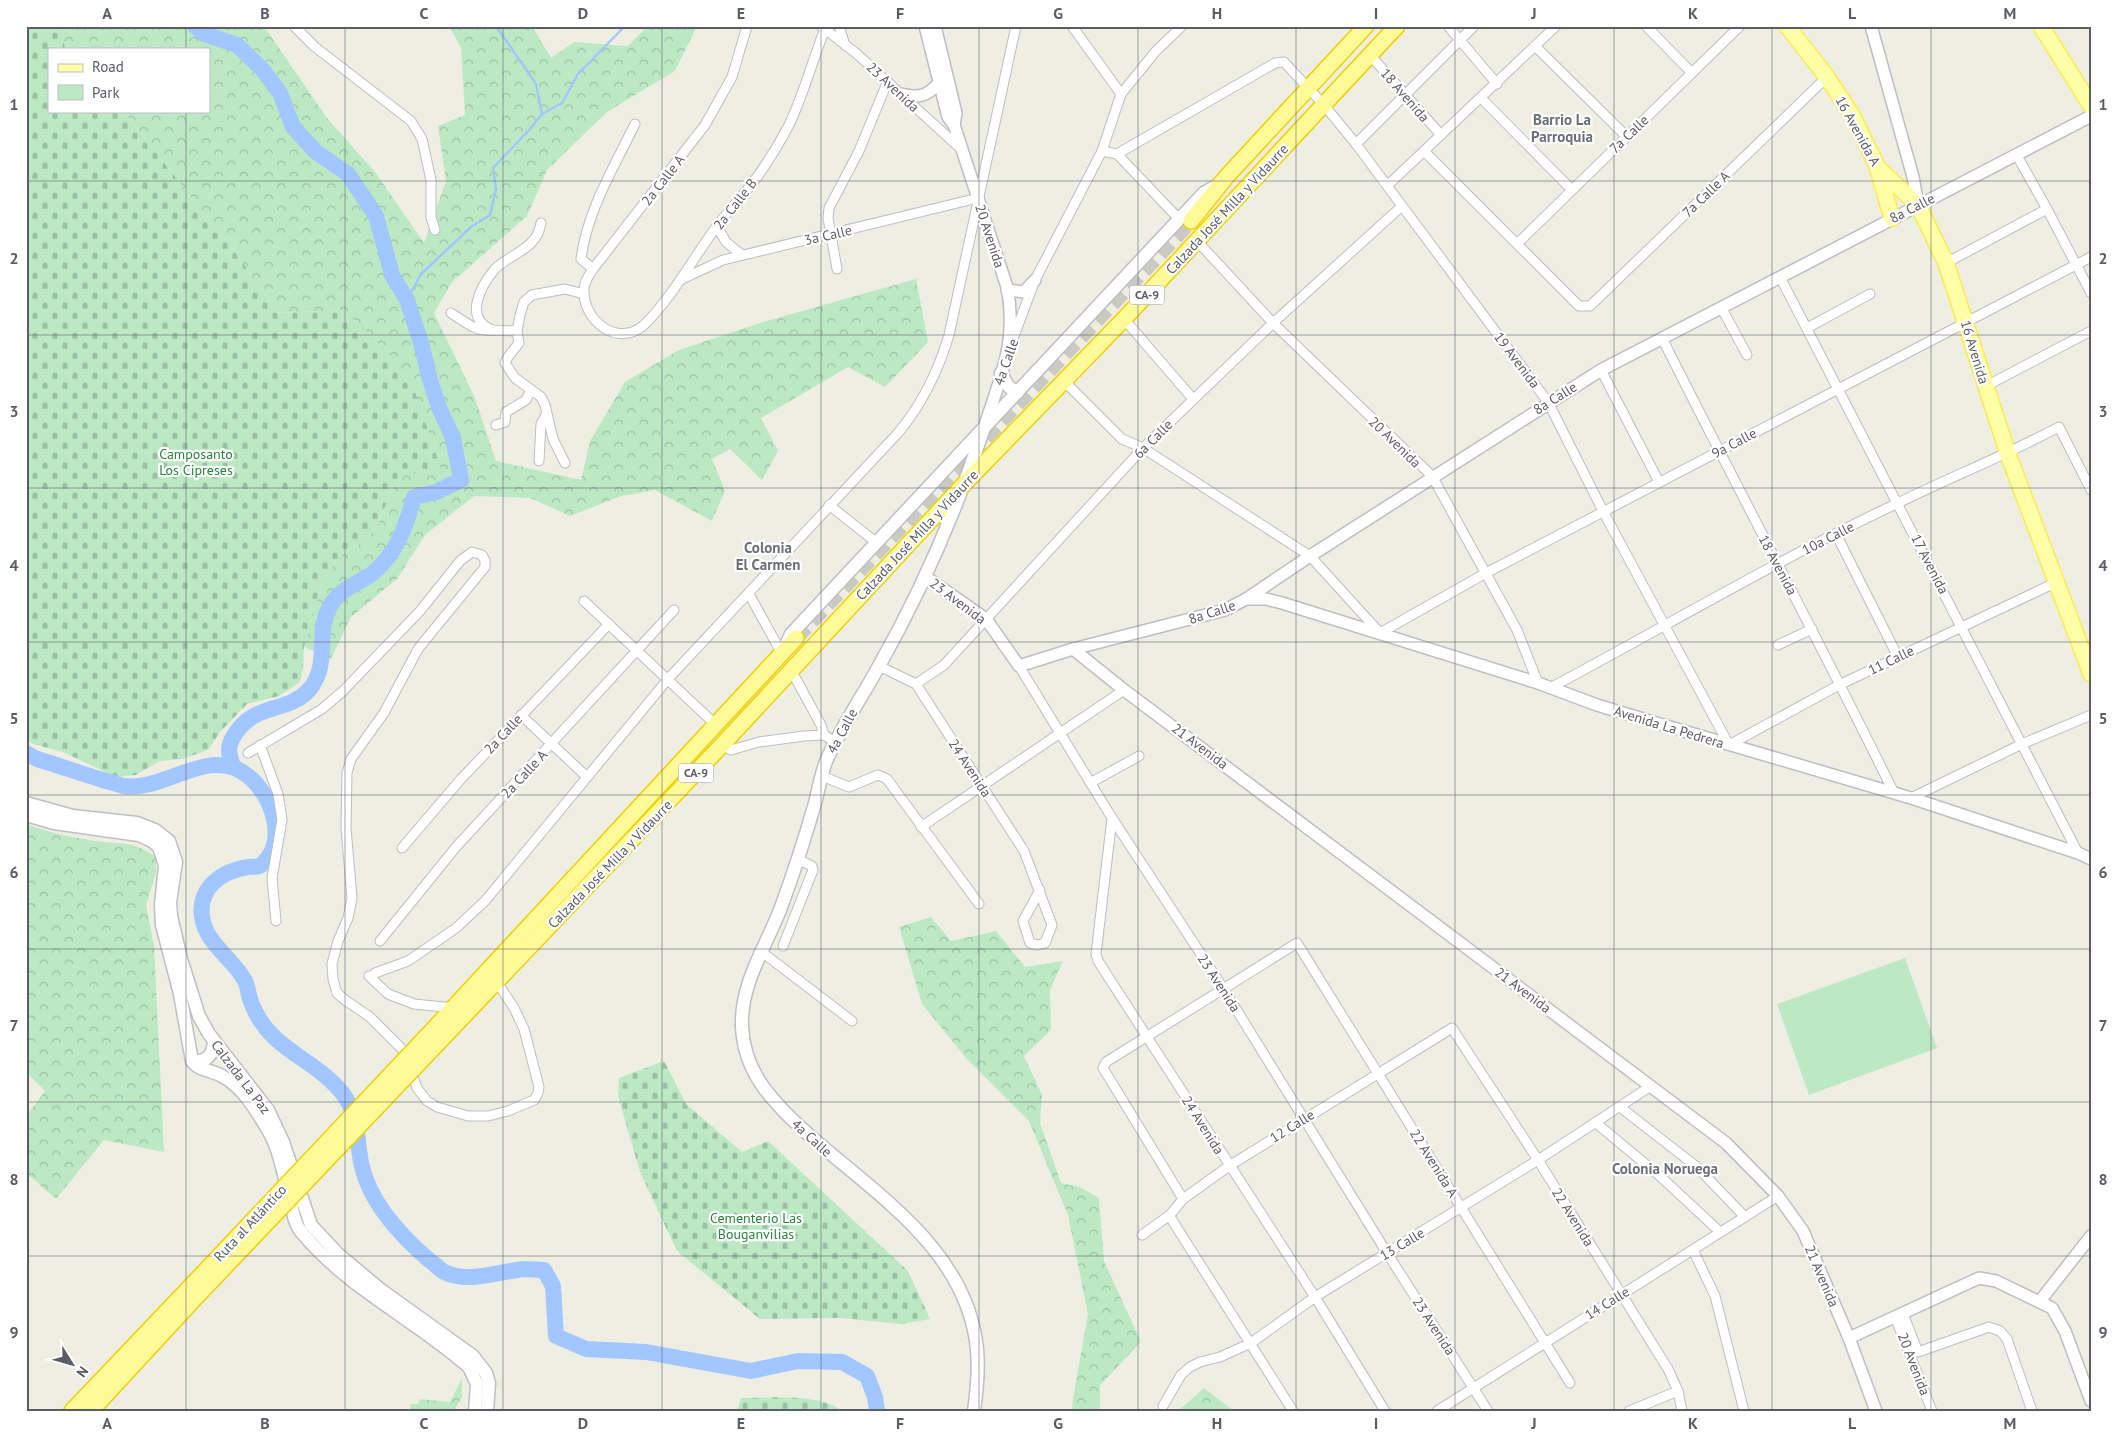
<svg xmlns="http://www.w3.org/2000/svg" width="2117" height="1437" viewBox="0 0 2117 1437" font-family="'PT Sans',sans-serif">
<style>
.forest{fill:url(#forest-crowns)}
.cemetery{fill:url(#cemetery-stones)}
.park{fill:#bce9c4}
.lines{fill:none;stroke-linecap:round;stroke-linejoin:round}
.stream{stroke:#a2c6ff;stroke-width:2.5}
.river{stroke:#a2c6ff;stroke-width:16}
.trunk-tunnel{stroke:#cacac2;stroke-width:15;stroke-dasharray:15 8;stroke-linecap:butt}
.minor-casing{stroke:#bcbec5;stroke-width:11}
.tertiary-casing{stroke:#bcbec5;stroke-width:14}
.secondary-casing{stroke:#bdbfc7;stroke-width:15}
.primary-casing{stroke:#fdeb4c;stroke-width:18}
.trunk-casing{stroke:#f1d000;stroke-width:18}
.minor{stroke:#fff;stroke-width:9}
.tertiary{stroke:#fff;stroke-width:11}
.secondary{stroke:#fff;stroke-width:12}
.primary{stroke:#feffa7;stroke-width:15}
.trunk{stroke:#fefa98;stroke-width:15}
.trunk-bridge-casing{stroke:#f1d000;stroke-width:18;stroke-linecap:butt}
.trunk-bridge{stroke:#fefa98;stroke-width:15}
.grid{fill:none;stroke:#5a5d64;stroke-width:1;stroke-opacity:0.55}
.labels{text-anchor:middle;stroke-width:4.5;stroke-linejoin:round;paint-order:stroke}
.shield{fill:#fff;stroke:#8c8e92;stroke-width:1}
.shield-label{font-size:12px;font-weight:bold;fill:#5a5d64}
.street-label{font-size:14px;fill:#5a5d64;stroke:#fff}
.park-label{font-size:14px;fill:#2c823f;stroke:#fff}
.neighbourhood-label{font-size:15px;font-weight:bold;fill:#6b6f76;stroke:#fff}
.neatline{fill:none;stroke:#5a5d64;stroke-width:2}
.grid-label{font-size:16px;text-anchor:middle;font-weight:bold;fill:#5a5d64}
</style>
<defs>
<pattern id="forest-crowns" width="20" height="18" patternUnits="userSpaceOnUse" patternTransform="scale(1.25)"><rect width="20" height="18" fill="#bce9c4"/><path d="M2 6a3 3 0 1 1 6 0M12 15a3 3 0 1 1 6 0" fill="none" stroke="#9cc0a3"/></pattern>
<pattern id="cemetery-stones" width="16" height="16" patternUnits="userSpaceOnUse" patternTransform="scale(1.25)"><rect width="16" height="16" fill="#bce9c4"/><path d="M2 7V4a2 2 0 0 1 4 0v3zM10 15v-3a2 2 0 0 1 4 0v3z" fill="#9cc0a3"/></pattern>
</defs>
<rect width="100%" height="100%" fill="#efeee2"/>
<!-- forest -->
<g class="forest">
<path d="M62,26h202l63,92 48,54 49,71 22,-62 -8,-55 27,-11 -4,-67 -12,-22h83l19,32 23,-16 54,4 20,-20h49l-22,45 -68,41 -60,58 -20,46 -75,66 -18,31 41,85 21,63 85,19 9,-39 35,-59 54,-32 84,-28 153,-43 12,63 -43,45 -37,-20 -87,51 17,33 -16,29 -32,-31 -18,10 13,32 -13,30 -57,-31 -34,6 -51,20 -40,-18 -56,-2 -49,39 -28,44 -46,38 -20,42 -27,-12 20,-71 20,-23 24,-14 12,-19 13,-32 12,-13 -60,-165 -68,3 -36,-53 -118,-149h86v-62h-144z"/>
<path d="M26,824c25,10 53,15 79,18 24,2 30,1 51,15v15l-10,33 8,41 10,206 -60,-12 -48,59 -30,-26v-57l19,-25 -19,-19z"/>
<path d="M931,917l20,24 45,-10 29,36 38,-6 -13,29 1,40 -27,26 18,39 -2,28 21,60 18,4 20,11 5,63 37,81 -41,43v26h-27l-1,-6 16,-91 -20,-99 -39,-94 -62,-62 -45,-55 -23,-77z"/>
<path d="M462,1378v19l-8,14h-45l2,-7h7l2,-5 30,3z"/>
<path d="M1204,1388l30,23h-56z"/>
</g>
<!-- cemetery -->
<g class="cemetery">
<path d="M26,26h36l3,23h-16v62h74l118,149 36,53 68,-3 64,64 32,95 -36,6 -12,13 -13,31 -12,20 -24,14 -20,23 -20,71 -1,21 -3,14 -21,14 -32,8 -27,28 -12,18 -26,9 -22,2 -24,14 -20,2 -53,-25 -30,-8 -7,-4z"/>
<path d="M664,1061l22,43 56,48 26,-11 140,130 22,48 -29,5 -61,-6 -80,1 -83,-68 -37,-79 -22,-76 1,-18z"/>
<path d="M741,1398c27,0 79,-5 101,13h-105z"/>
</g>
<!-- park -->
<path class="park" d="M1905,958l32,90 -128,47 -32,-91z"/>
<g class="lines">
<!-- stream -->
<g class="stream">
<path d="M542,114l20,-11 16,-29 47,-48"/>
<path d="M407,300l14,-26 50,-47 19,-12 6,-26 -3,-21 38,-40 11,-14 -6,-30 -40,-58"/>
</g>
<!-- river -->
<g class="river">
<path d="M195,26l9,8 33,11 25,24 18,24 13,34 23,25 32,22 28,42 16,59 15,25 14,43 9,37 10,30 13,28 8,42 -25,12 -22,5c-8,29 -17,56 -41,76 -15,11 -35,16 -44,35 -14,28 2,58 -21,83 -21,22 -52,11 -73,43 -8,12 -7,19 -2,32"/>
<path d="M26,753l11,6c23,7 46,15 69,22 6,1 12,4 18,5 42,6 86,-42 124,-10 24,19 41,66 13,89 -4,3 -8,1 -13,2 -27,4 -50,21 -46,50 4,27 31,41 43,64 3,5 3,12 5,18 5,15 14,29 26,40 21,19 50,32 67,55 17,23 13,48 19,73 9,37 39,69 67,93 5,3 10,9 15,12 25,12 56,-1 81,-3 6,0 13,1 19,1l9,16 3,50 30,13 60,3 105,19 47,-10 44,1 25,14 8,21 2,14"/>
</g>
<!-- trunk-tunnel -->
<path class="trunk-tunnel" d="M796,638l395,-417"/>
<defs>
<g id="minor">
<path d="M294,26l21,21 96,74 11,18 4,18 5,23v37l4,13"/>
<path d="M747,26l-15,51 -27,48 -112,144c-4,6 -9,13 -9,20 -2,32 35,60 61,35 29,-29 48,-66 72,-98 10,-14 23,-27 34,-41 14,-18 27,-39 38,-60 15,-31 23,-64 36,-96"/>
<path d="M821,26l36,28 105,96"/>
<path d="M839,26l6,19"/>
<path d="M1072,26l49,68"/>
<path d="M1448,26l49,58"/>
<path d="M1646,26l46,47"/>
<path d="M1535,46l92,91"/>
<path d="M1370,55l71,80"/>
<path d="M1481,98l91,92"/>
<path d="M1356,144l118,-118"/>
<path d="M1102,151l15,3 62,65"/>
<path d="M1424,151l155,155h11l237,-229"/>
<path d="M1117,154l158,-91 9,-1 40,43 32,39 192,258 56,111 125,232 112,-61 216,-102"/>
<path d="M2016,154l31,55 44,84"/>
<path d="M1388,185l168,-159"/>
<path d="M717,226l9,16 16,13"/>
<path d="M1197,241l76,82 159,153 85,154 21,53"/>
<path d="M1518,243l222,-217"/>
<path d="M1946,263l101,-54"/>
<path d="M593,269l-12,-10c6,-48 33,-92 54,-135"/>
<path d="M837,269l-9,-51 1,-10 30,-57 28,-68"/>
<path d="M1780,277l298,576"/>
<path d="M680,280l43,-20 255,-62"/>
<path d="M1721,307l26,48"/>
<path d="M451,313c13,8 26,20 42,17"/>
<path d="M1124,319l69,80"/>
<path d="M1807,328l63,-34"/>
<path d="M517,331c-8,-1 -20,1 -27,-2 -26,-12 -9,-43 4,-59 10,-11 26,-16 37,-27 6,-6 8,-11 10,-20"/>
<path d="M1662,338c76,152 157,302 232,455"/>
<path d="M1011,344l24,-64 67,-129 19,-57 35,-43 26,-25"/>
<path d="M1601,370l58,112"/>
<path d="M1064,381l58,58 21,9 167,108 70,77 106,-60 605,-316"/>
<path d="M1986,386l105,-55"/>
<path d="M496,425l9,-3 1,-10 20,-12 5,-10"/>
<path d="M539,461l2,-37 5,-9"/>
<path d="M565,463l-12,-24 -8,-34 -4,-8 -26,-19 -10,-15 3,-6 11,-14 -2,-12 3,-16 4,-13 8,-7 33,-6 19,5"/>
<path d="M829,505l48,38"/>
<path d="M1836,534l62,123"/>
<path d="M749,594l33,60"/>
<path d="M584,601l132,124"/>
<path d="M1778,645l34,-16"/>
<path d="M879,666l37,18 108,167 28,74 -7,18 -8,2 -7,-2 -7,-22 17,-31"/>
<path d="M1019,666l93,152 111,170 164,265 101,158"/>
<path d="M791,670l30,55 3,10"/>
<path d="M916,684l28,-19 199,-217 130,-125 129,-117"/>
<path d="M1550,688c116,-62 229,-129 348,-185 53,-26 108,-48 161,-76l32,63"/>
<path d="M521,715l66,62"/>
<path d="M260,745l18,49 4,26 -10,58 4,43"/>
<path d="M722,745l9,5 28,-8 45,-6 20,-1 11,7"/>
<path d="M248,753l74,-44 21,-18 77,-80 40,-50 12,-9 10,3 3,5v7l-67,82 -34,64 -33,46 -4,14 -1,55 6,70 -4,20 -10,23 -6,23 1,15 4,14 8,7 25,17 34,34 13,37 10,13 10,6 31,9h20l20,-5 26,-11 4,-7 1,-6 -15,-58 -10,-21 -17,-26"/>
<path d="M822,776l27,11 29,-12 9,4 92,125"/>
<path d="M1090,783l49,-27"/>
<path d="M1911,798l111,-54 69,-29"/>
<path d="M1112,818l-16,136 2,7 217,336 70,114"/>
<path d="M921,827l203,-137"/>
<path d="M402,848l59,-69 148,-155"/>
<path d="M380,941l76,-94 218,-237"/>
<path d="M783,946l30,-76 -1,-4 -15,-7"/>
<path d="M762,952l90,69"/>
<path d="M375,973l33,-12 48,-33 29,-27 183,-222 230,-246c25,-30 40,-61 51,-98l67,-309"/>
<path d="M369,976l19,18 26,10 40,4"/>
<path d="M1620,1107l77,60 48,50"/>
<path d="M1596,1123l65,54 59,55"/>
<path d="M1183,1199l-80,-131 3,-6 191,-119 273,440"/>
<path d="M1170,1215l2,5 121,191"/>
<path d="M1142,1235l28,-20 13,-16 46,-33 223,-138 86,132 130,209 10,22 4,20"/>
<path d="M1693,1250l22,46 29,115"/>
<path d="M1903,1314l15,38 71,-25 11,4 7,8 25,72"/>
<path d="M1895,1317l37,94"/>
<path d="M1163,1406l18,-31 9,-8 10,-5 20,-5 31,-14 64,-46 223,-137 113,-74"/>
<path d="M1437,1411l341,-215"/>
<path d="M1629,1411l49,-20"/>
</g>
<g id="tertiary">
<path d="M925,26l23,91 6,8 53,162c11,54 -7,91 -23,141"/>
<path d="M935,26l21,87 -2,12"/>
<path d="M1871,26l42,151 5,28"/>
<path d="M901,94c18,4 25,3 38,-11"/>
<path d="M1007,290l17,2 11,-12"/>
<path d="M926,577l60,42 33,47 54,-17 152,-39 21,-11 64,-43 291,-186 490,-254"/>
<path d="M1246,599h20l16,4 256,80 59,22 56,17 258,76 167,55 13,6"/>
<path d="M1073,649l51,41 602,453 52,53 25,35 46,107 27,73"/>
<path d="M2040,1301l51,-65"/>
<path d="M1849,1338l130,-60 17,3 56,27 13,23 26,70"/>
</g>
<g id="secondary">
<path d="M1001,373l7,13 9,7"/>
<path d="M786,645l5,-11 393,-420 20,-21 14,-8"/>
<path d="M26,803l47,13 64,7 18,7 14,11 7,21 -6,40 1,14 10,43 18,57 10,18 59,76 15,32 28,83 27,29 43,36 92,66 13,17 3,10 -2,28"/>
<path d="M26,815l28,8 85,12 13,6 7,6 6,18 -4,40 1,20 18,69 12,67c7,10 20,9 30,15 21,11 34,34 46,54 13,22 16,49 23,73 2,10 4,23 12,31 46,55 113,86 166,133l8,17 -2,27"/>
<path d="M192,1061c15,1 21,-5 22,-20"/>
<path d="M974,1411c3,-21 5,-41 3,-62 -10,-103 -109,-159 -178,-223 -30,-28 -55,-56 -57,-99 -2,-42 23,-79 38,-117 13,-35 25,-72 35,-107 4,-15 6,-30 12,-44 15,-33 35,-62 52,-93 43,-76 77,-155 105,-238"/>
</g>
<g id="primary">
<path d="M1787,26l40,51 25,38 26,53 40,37 28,58 62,191 83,220"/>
<path d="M2041,26l50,80"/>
<path d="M1878,170l14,48"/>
</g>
<g id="trunk">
<path d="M1191,221l36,-45 139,-150"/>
<path d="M428,1035l368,-397"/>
<path d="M437,1044l285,-299 244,-263 158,-163 273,-293"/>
<path d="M72,1411l118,-124"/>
<path d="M91,1411l107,-116"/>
</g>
</defs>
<!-- minor casing -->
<use href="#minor" class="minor-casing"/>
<!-- tertiary casing -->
<use href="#tertiary" class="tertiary-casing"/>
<!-- secondary casing -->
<use href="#secondary" class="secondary-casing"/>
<!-- primary casing -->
<use href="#primary" class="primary-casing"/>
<!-- trunk casing -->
<use href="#trunk" class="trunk-casing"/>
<!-- minor -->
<use href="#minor" class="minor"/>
<!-- tertiary -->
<use href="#tertiary" class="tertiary"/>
<!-- secondary -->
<use href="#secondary" class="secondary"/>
<!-- primary -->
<use href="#primary" class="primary"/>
<!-- trunk -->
<use href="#trunk" class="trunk"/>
<defs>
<g id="trunk-bridge">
<path d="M190,1287l238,-252"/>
<path d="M198,1295l239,-251"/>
</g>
</defs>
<!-- trunk-bridge casing -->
<use href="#trunk-bridge" class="trunk-bridge-casing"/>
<!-- trunk-bridge -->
<use href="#trunk-bridge" class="trunk-bridge"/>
</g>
<!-- grid -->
<path class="grid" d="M186,26v23M345,26v1385M503,26v1385M662,26v1385M821,26v1385M979,26v1385M1138,26v1385M1296,26v1385M1455,26v1385M1614,26v1385M1772,26v1385M1931,26v1385M186,111v1300M26,181h2065M26,335h2065M26,488h2065M26,642h2065M26,795h2065M26,949h2065M26,1102h2065M26,1256h2065"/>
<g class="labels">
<!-- shield labels -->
<g class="shield">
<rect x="1129.5" y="285.5" width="35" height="19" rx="4"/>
<rect x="678.5" y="763.5" width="35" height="19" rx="4"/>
</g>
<g class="shield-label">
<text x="1147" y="299">CA-9</text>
<text x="696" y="777">CA-9</text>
</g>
<!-- street labels -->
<g class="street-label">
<text transform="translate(893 87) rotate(43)" y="5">23 Avenida</text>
<text transform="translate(1405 95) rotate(49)" y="5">18 Avenida</text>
<text transform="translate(1858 131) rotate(61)" y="5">16 Avenida A</text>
<text transform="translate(1629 134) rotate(-44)" y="5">7a Calle</text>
<text transform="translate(663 180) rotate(-52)" y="5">2a Calle A</text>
<text transform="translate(1706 194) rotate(-44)" y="5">7a Calle A</text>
<text transform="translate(735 204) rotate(-52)" y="5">2a Calle B</text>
<text transform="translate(1912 208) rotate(-27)" y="5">8a Calle</text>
<text transform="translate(1227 209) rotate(-47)" y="5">Calzada José Milla y Vidaurre</text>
<text transform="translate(828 235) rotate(-13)" y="5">3a Calle</text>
<text transform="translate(990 236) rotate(72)" y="5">20 Avenida</text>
<text transform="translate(1975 352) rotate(73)" y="5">16 Avenida</text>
<text transform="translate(1517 360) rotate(53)" y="5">19 Avenida</text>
<text transform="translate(1006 362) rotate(-71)" y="5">4a Calle</text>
<text transform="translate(1555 398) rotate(-32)" y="5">8a Calle</text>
<text transform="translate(1153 439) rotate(-45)" y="5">6a Calle</text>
<text transform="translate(1395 442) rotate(44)" y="5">20 Avenida</text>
<text transform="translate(1734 443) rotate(-28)" y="5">9a Calle</text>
<text transform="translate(917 535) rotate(-47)" y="5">Calzada José Milla y Vidaurre</text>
<text transform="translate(1828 538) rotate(-27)" y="5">10a Calle</text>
<text transform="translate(1930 564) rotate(63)" y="5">17 Avenida</text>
<text transform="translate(1778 565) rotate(62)" y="5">18 Avenida</text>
<text transform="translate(958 601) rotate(37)" y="5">23 Avenida</text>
<text transform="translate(1212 612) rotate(-18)" y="5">8a Calle</text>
<text transform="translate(1891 660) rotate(-26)" y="5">11 Calle</text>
<text transform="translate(1669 727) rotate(17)" y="5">Avenida La Pedrera</text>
<text transform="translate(842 731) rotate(-62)" y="5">4a Calle</text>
<text transform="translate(503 734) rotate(-47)" y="5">2a Calle</text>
<text transform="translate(1200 746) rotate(37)" y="5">21 Avenida</text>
<text transform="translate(970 768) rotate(57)" y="5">24 Avenida</text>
<text transform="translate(524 774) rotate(-47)" y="5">2a Calle A</text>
<text transform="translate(610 864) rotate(-46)" y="5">Calzada José Milla y Vidaurre</text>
<text transform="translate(1219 983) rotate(57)" y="5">23 Avenida</text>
<text transform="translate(1523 990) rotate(37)" y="5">21 Avenida</text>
<text transform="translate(241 1077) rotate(53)" y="5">Calzada La Paz</text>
<text transform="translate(1203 1125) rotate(58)" y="5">24 Avenida</text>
<text transform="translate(1292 1126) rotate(-32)" y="5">12 Calle</text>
<text transform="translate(812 1138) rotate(42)" y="5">4a Calle</text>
<text transform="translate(1434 1163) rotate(58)" y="5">22 Avenida A</text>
<text transform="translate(1573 1217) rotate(58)" y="5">22 Avenida</text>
<text transform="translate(250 1223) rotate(-47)" y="5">Ruta al Atlántico</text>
<text transform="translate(1402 1244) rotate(-31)" y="5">13 Calle</text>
<text transform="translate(1822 1276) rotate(67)" y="5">21 Avenida</text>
<text transform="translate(1607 1303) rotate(-32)" y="5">14 Calle</text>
<text transform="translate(1434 1326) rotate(57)" y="5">23 Avenida</text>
<text transform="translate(1914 1364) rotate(69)" y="5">20 Avenida</text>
</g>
<!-- park labels -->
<g class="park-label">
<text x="196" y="459">Camposanto<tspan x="196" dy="16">Los Cipreses</tspan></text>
<text x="756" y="1223">Cementerio Las<tspan x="756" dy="16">Bouganvilias</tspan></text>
</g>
<!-- neighbourhood labels -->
<g class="neighbourhood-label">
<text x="1562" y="125">Barrio La<tspan x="1562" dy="17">Parroquia</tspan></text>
<text x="768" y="553">Colonia<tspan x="768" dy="17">El Carmen</tspan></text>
<text x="1665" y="1174">Colonia Noruega</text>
</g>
</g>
<!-- border -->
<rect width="2117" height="1437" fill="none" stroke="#ffffff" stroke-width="55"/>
<!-- legend -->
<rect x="48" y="48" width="162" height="65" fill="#ffffff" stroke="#bdbec1"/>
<rect x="58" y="64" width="25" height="8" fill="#feffa7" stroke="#bdbec1"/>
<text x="92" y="72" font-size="15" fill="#5a5d64">Road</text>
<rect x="58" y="85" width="25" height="15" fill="#bce9c4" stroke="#bdbec1"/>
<text x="92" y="98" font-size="15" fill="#5a5d64">Park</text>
<!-- north arrow -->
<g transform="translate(72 1364) rotate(127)" stroke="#ffffff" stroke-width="4" paint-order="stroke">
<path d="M0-4L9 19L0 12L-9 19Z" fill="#5a5d64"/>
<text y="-8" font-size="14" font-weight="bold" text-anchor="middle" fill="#5a5d64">N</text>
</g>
<rect x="28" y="28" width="2062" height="1382" class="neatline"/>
<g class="grid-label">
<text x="107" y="19">A</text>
<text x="265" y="19">B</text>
<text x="424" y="19">C</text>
<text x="583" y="19">D</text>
<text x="741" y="19">E</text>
<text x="900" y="19">F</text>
<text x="1058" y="19">G</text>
<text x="1217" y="19">H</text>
<text x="1376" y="19">I</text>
<text x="1534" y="19">J</text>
<text x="1693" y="19">K</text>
<text x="1852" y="19">L</text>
<text x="2010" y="19">M</text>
<text x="14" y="110">1</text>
<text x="2103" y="110">1</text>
<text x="14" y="264">2</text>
<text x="2103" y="264">2</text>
<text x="14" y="417">3</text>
<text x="2103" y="417">3</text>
<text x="14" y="571">4</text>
<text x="2103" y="571">4</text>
<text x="14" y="724">5</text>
<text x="2103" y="724">5</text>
<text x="14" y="878">6</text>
<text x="2103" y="878">6</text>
<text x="14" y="1031">7</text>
<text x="2103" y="1031">7</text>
<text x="14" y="1185">8</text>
<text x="2103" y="1185">8</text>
<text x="14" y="1338">9</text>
<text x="2103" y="1338">9</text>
<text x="107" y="1429">A</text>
<text x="265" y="1429">B</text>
<text x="424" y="1429">C</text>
<text x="583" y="1429">D</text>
<text x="741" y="1429">E</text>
<text x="900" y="1429">F</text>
<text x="1058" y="1429">G</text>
<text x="1217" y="1429">H</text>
<text x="1376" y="1429">I</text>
<text x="1534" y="1429">J</text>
<text x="1693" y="1429">K</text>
<text x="1852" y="1429">L</text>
<text x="2010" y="1429">M</text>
</g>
</svg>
